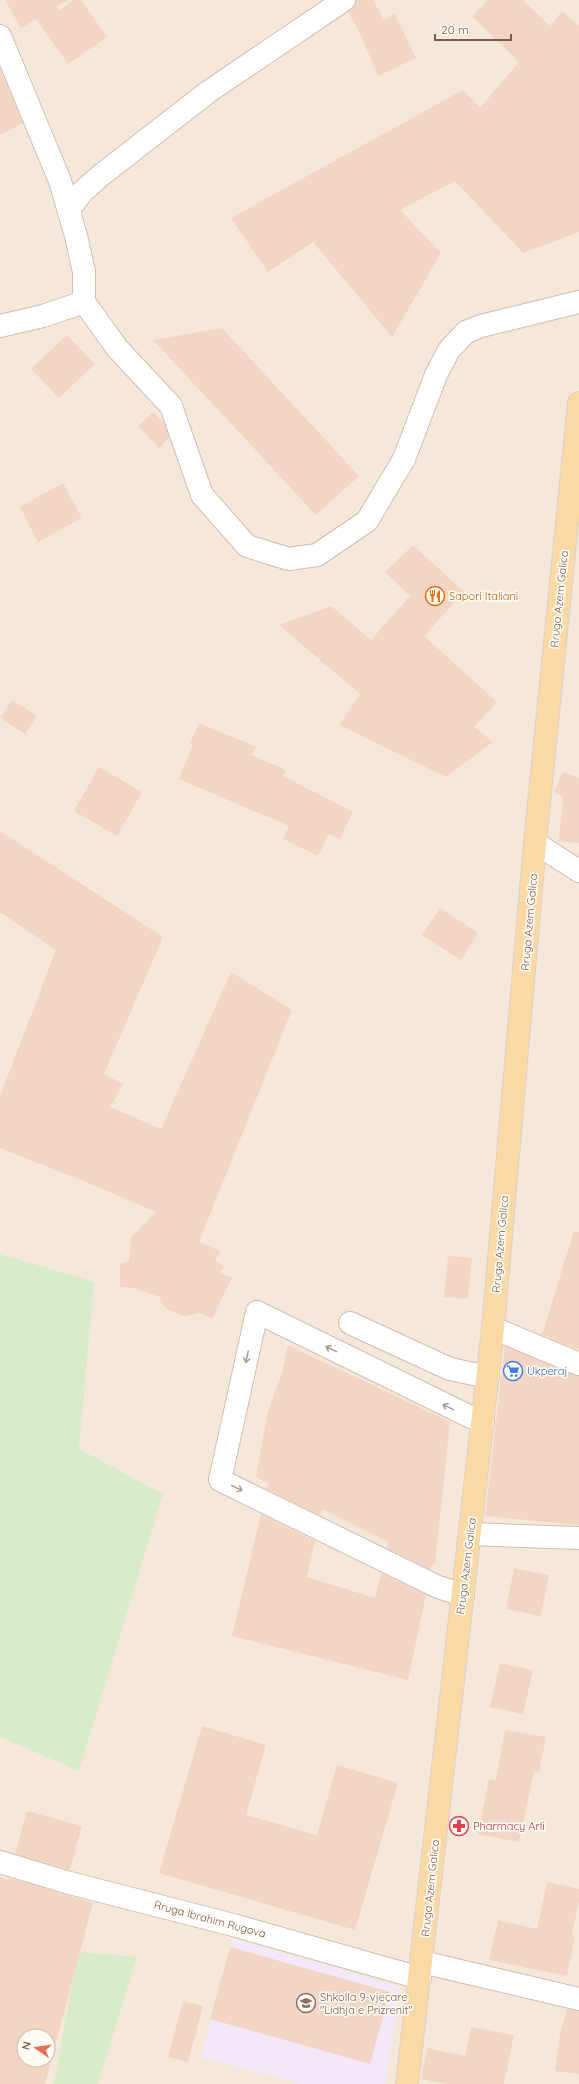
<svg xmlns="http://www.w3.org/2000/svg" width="579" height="2084" viewBox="0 0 579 2084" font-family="Quicksand,sans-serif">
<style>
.residential{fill:#f5e8da;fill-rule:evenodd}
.education{fill:#f3e8fa}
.green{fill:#d8ecc9}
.building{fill:#f3d5c3;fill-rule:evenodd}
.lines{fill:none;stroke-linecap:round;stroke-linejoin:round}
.minor-casing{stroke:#d1beb0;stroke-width:24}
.major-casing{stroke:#dad1cd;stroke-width:24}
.minor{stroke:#fff;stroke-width:22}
.major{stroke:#fbd9a5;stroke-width:22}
.oneway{stroke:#af9d94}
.labels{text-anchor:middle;stroke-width:3.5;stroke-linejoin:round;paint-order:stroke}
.food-label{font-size:11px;fill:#c56008;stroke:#fffaf3;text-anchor:start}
.street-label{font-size:11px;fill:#7a5c4d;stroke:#fffaf3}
.shop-label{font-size:11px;fill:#366cbe;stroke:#fffaf3;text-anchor:start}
.health-label{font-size:11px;fill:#be3a42;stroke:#fffaf3;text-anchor:start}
.education-label{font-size:11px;fill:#785e54;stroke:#fffaf3;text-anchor:start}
</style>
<rect width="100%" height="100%" fill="#fdf6ec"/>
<!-- residential -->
<path class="residential" d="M0,0h579v2084h-579zM24,2036h24v24h-24z"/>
<!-- education -->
<path class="education" d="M233,1939l167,48 -15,97h-82l-102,-27z"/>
<!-- green -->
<g class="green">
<path d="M0,1254l94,28 -15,167 84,45 -84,277 -79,-34z"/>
<path d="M78,1952l59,5 -39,127h-44z"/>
</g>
<!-- building -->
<g class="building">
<path d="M5,0h63l-11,6 2,5 15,-11h7l26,37 -39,27 -32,-45 -15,9z"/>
<path d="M356,0h17l11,20 11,-6 21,44 -38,18 -18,-43 -12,-21 7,-6z"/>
<path d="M488,0h35l27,26 12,-15 17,15v206l-56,21 -68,-72 -55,29 41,43 -49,84 -79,-95 -45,30 -37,-54 232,-128 17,18 39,-46 -47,-46z"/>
<path d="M0,69l23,54 -23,12z"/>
<path d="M222,328l137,148 -43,39 -163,-175z"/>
<path d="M67,335l28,29 -36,34 -28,-29z"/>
<path d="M153,412l11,11 5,15 -10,10 -21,-22z"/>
<path d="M63,483l19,35 -44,24 -18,-35z"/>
<path d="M413,545l51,47 -40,44 73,66 -23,25 19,15 -47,35 -107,-52 21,-31 -81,-69 52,-19 40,34 39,-44 -25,-24z"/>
<path d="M12,700l25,16 -12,18 -25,-16z"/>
<path d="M199,723l57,24 -4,8 34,15 -3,6 70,36 -13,27 -11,-5 -11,22 -35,-17 6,-13 -110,-47 14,-34 -3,-2z"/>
<path d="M99,767l43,25 -25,44 -43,-25z"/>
<path d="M563,772l16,6v65l-20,-2 4,-44 -9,-5z"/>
<path d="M0,831l163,106 -59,137 19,10 -13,23 51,22 70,-157 61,38 -93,232 21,9 -5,10 9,5 -4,7 12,5 -20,41 -12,-6 -15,3 -16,-6 -8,-7 -1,-6 -26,-9 -14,-1v-23l9,-3 2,-24 25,-25 -77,-33 -79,-31v-52l56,-146 -56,-38z"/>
<path d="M440,908l38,25 -17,27 -39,-25z"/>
<path d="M574,1231l5,1v118l-37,-15z"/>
<path d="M448,1256l24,2 -4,41 -24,-2z"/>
<path d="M288,1345l162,77 -15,143 -3,-1 -1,6 -44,-22 1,-6 -66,-33 -2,6 -53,-26 2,-6 -13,-6 12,-66 14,-38z"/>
<path d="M505,1346l74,30v149l-94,-9z"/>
<path d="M261,1514l54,27 -8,36 68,21 6,-25 45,22 -18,85 -176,-44z"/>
<path d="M514,1568l35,7 -8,41 -35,-7z"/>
<path d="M500,1663l33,7 -10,44 -33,-7z"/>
<path d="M202,1726l64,19 -20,70 71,20 20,-70 61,18 -43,147 -196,-57z"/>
<path d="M505,1730l41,7 -7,36 -5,-1 -15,70 -41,-8 11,-55 7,1z"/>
<path d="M27,1811l55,15 -12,44 -55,-16z"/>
<path d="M0,1877l8,3 1,-2 84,25 -48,181h-45zM24,2036h24v24h-24z"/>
<path d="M547,1882l32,7v11l-7,36 3,1 -8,39 -78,-16 9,-40 39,9z"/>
<path d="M230,1947l160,45 -20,72 -160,-45z"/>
<path d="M183,2001l20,5 -15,56 -20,-5z"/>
<path d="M567,2009l12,2v63l-24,-3 5,-37z"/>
<path d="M471,2027l43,8 -10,49h-58l-25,-5 6,-31 38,8z"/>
</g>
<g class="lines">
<defs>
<g id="minor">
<path d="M0,36l60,145 16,55 8,36v30l33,46 54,58 31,89 45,51 42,13 28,-4 50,-34 37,-62 32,-84 13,-25 17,-18 15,-6 98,-24"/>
<path d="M69,210l13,-18 18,-16 108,-84 136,-92"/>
<path d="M0,326l43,-10 41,-14"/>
<path d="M535,843l44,28"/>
<path d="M350,1323l100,46 38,8"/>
<path d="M493,1328l86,36"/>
<path d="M470,1534l109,4"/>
<path d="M463,1595l-25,-8 -218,-107 37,-168 226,111"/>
<path d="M0,1862l66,20 167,43 187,53"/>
<path d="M422,1962l157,37"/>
</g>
<path id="major" d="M407,2084l86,-756 42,-485 44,-440"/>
</defs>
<!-- minor casing -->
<use href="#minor" class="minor-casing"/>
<!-- major casing -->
<use href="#major" class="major-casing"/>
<!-- minor -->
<use href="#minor" class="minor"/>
<!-- major -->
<use href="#major" class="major"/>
</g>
<!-- one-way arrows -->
<defs><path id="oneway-shaft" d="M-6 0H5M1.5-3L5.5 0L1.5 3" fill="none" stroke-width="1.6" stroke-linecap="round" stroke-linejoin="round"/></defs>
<g class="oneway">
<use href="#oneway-shaft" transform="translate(331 1349) rotate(-154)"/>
<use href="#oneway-shaft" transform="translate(247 1357) rotate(102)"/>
<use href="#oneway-shaft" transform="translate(448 1407) rotate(-154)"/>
<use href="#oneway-shaft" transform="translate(237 1488) rotate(26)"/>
</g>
<!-- icons -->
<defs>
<symbol id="restaurant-ring" viewBox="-11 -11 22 22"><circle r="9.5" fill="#fffaf3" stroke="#e8710a" stroke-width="1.5"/><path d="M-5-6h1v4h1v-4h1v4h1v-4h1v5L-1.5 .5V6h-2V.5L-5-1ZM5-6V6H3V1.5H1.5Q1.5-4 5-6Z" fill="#e8710a"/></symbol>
<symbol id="supermarket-ring" viewBox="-11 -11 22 22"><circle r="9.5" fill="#fffaf3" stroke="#3f7fe0" stroke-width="1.5"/><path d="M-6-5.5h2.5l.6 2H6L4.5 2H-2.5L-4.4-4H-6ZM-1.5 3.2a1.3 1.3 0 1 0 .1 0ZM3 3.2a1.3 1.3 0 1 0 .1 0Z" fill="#3f7fe0"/></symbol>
<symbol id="pharmacy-ring" viewBox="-11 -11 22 22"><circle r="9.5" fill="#fffaf3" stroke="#e0444e" stroke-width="1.5"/><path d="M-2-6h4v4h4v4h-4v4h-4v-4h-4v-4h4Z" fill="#e0444e"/></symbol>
<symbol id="school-ring" viewBox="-11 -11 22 22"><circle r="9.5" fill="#fffaf3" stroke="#8d6e63" stroke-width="1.5"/><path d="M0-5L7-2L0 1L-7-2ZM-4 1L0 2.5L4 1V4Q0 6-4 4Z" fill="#8d6e63"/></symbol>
</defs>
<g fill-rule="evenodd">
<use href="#restaurant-ring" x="424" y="585" width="22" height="22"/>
<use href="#supermarket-ring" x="502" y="1360" width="22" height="22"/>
<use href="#pharmacy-ring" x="448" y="1815" width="22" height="22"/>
<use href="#school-ring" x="295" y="1992" width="22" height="22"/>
</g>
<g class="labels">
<!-- food labels -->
<g class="food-label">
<text x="449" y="600">Sapori Italiani</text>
</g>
<!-- street labels -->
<g class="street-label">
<text transform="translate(559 599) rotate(-84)" y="4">Rruga Azem Galica</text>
<text transform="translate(529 922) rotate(-85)" y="4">Rruga Azem Galica</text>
<text transform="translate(500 1244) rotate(-85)" y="4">Rruga Azem Galica</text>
<text transform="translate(466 1566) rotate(-83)" y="4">Rruga Azem Galica</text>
<text transform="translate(430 1888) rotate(-84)" y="4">Rruga Azem Galica</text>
<text transform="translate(210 1919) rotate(15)" y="4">Rruga Ibrahim Rugova</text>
</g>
<!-- shop labels -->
<g class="shop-label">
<text x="527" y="1375">Ukperaj</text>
</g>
<!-- health labels -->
<g class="health-label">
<text x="473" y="1830">Pharmacy Arli</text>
</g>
<!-- education labels -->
<g class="education-label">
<text x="320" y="2001">Shkolla 9-vjeçare<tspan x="320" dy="13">"Lidhja e Prizrenit"</tspan></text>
</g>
</g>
<!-- north arrow -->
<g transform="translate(36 2048) rotate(283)"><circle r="19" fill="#fffaf3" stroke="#cabbb1"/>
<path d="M0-3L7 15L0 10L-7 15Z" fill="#e76f51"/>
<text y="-6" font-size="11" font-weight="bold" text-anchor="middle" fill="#7a5c4d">N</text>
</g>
<!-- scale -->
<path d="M435 34v6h76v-6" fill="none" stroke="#7a5c4d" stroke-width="2"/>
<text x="441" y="34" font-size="12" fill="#7a5c4d" stroke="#fffaf3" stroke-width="3" paint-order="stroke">20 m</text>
</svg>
